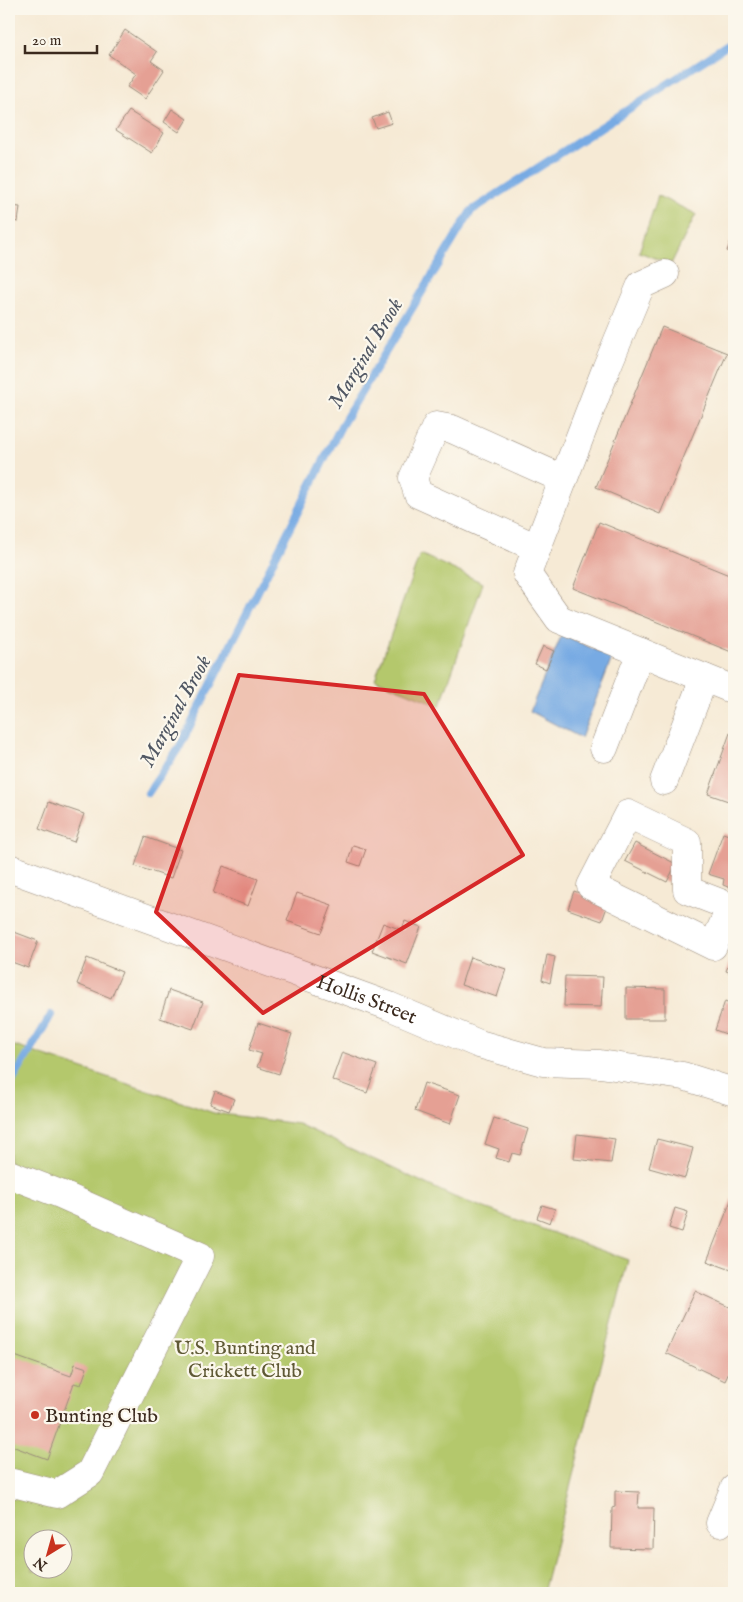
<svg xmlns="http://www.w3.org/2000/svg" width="743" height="1602" viewBox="0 0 743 1602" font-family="'IM FELL English',serif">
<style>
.green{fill:#b4c86c;stroke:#787945;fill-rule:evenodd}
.water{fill:#77aae3;stroke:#596a80}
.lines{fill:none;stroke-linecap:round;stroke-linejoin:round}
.stream{stroke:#77aae3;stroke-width:8}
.building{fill:#e5a094}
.minor-casing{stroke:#988a7a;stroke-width:29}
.minor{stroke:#fff;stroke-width:28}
.marked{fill:#d62828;fill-opacity:0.2;stroke:#d62828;stroke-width:4;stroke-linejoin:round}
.poi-dot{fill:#c8321e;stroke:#fbf7ec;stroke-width:2}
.labels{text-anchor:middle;stroke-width:4.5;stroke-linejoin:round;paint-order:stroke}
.street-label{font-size:20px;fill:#3b2a1e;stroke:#fbf7ec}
.park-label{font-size:20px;fill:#5f5935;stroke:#fbf7ec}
.poi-label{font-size:20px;fill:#3b2a1e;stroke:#fbf7ec;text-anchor:start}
.water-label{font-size:21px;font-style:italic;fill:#505763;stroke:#fbf7ec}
</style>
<rect width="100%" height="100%" fill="#fbf7ec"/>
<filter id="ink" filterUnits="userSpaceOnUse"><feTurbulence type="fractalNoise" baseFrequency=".02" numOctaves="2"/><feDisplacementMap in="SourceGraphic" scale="10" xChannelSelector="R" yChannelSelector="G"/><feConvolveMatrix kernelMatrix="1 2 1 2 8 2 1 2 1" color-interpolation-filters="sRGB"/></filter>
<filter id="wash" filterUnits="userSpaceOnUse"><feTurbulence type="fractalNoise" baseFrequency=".0096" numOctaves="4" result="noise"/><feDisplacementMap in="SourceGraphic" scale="20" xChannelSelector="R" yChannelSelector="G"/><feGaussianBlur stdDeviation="1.12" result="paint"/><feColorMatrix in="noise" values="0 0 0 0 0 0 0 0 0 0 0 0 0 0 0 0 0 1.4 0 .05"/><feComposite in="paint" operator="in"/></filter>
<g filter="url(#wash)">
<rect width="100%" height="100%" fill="#f6ead5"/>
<!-- green -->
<g class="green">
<path d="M658,196l38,18 -25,50 -32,-12z"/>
<path d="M420,554l63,29 -43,123 -65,-27z"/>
<path d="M9,1044l205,69 84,11 156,73 174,63 -85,333h-534zM32,1540h30v30h-30z"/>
</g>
<!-- water -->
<path class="water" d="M562,634l50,24 -31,80 -51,-27z"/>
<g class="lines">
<!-- stream -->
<g class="stream">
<path d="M148,793l32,-47 161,-320 130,-215 263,-170"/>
<path d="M9,1087l42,-72"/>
</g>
</g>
<g id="blocks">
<!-- building -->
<g class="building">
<path d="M125,30l32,22 -6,9 13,9 -19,29 -18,-12 9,-13 -27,-19z"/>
<path d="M172,109l15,10 -8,13 -15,-10z"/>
<path d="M129,111l35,22 -12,20 -36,-23z"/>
<path d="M388,112l4,11 -16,5 -4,-10z"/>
<path d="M9,206l11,1 -2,15 -9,-2z"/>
<path d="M734,233v21l-7,-3z"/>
<path d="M662,327l65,26 -67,161 -64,-27z"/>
<path d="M599,522l135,55v76l-161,-65z"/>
<path d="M543,646l11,5 -8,18 -11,-5z"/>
<path d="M730,733l4,2v68l-26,-9z"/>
<path d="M49,802l35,12 -10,28 -35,-13z"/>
<path d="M723,833l11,4 -1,52 -10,-4 1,-6 -16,-5z"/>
<path d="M145,837l36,13 -10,28 -36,-12z"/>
<path d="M635,843l41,21 -9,18 -42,-21z"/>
<path d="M353,845l13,4 -6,17 -12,-4z"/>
<path d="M223,866l35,13 -10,27 -35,-13z"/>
<path d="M574,891l34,13 -6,17 -34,-12z"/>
<path d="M297,893l35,12 -11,28 -34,-12z"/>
<path d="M405,921l16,6 -14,37 -35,-13 11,-28 19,7z"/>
<path d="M734,926v48l-8,-3 8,-20 -9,-4z"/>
<path d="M9,930l29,11 -10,27 -19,-7z"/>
<path d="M547,955l8,2 -5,26 -8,-3z"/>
<path d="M470,957l36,12 -9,28 -36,-12z"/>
<path d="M87,958l35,14 -11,26 -34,-14z"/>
<path d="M565,976l38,1 -2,30 -37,-1z"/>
<path d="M626,988l39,1v30h-39z"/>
<path d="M169,990l34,12 -10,27 -33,-11z"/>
<path d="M725,1001l9,4v32l-19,-7z"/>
<path d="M258,1023l34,11 -13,40 -22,-7 5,-13 -13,-4z"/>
<path d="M342,1052l35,13 -10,28 -35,-13z"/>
<path d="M424,1083l36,12 -10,29 -35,-13z"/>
<path d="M215,1091l19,8 -5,12 -19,-7z"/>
<path d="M494,1118l34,11 -8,26 -8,-2 -3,9 -13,-4 3,-9 -14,-5z"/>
<path d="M577,1134l38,5 -4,24 -37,-4z"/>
<path d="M657,1139l36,9 -8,30 -36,-10z"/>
<path d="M734,1193v78l-27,-10z"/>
<path d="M542,1205l13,4 -5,14 -13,-5z"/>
<path d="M675,1208l13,4 -6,20 -13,-4z"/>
<path d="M695,1291l39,18v53l-9,19 -59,-28z"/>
<path d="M9,1354l62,22 4,-12 12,4 -6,17 -7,-2 -27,76 -38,-14z"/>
<path d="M615,1491l24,1 -1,16h16l-1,41 -42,-1 1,-40 3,-1z"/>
</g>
</g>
</g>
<g filter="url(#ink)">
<use href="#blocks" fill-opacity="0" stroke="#988a7a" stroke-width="1"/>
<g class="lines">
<defs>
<g id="minor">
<path d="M665,274l-24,11 -35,84 -79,205 32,45 175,71"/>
<path d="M537,548l-119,-54 -5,-16 23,-52 16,3 111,50"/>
<path d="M604,748l37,-96"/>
<path d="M664,781l40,-103"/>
<path id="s1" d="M9,868l380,138 90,38 64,18 57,2 83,12 51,16"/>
<path d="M731,907l-18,39 -122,-60 37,-72 59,28v48l44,17 3,2"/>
<path d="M9,1174l51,20 140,62 -110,217 -33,21 -48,-12"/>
<path d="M720,1523l14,-34"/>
</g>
</defs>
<!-- minor casing -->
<use href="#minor" class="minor-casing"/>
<!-- minor -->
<use href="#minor" class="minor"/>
</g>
</g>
<!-- marked area -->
<path class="marked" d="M239,675l185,19 99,161 -260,158 -107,-101z"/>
<!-- markers -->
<circle class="poi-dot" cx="35" cy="1415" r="5"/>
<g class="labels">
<!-- street labels -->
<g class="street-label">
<text dy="7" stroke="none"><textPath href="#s1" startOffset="381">Hollis Street</textPath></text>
</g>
<!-- park labels -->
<g class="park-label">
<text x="245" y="1354">U.S. Bunting and<tspan x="245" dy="23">Crickett Club</tspan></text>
</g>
<!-- poi labels -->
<g class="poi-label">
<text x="45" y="1422">Bunting Club</text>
</g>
<!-- water labels -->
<g class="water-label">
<text transform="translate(365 353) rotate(-59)" y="7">Marginal Brook</text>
<text transform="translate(175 711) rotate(-61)" y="7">Marginal Brook</text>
</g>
</g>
<!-- margin -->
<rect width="743" height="1602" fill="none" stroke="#fbf7ec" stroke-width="30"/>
<!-- north arrow -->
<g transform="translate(48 1554) rotate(217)"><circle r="24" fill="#fbf7ec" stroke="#aea59a"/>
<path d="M0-4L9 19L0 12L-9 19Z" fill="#c8321e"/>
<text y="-8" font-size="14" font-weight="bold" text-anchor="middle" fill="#3b2a1e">N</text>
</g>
<!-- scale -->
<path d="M25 45v8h72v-8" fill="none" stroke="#3b2a1e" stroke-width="2.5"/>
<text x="32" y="45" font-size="15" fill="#3b2a1e" stroke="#fbf7ec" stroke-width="4" paint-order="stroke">20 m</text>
</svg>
